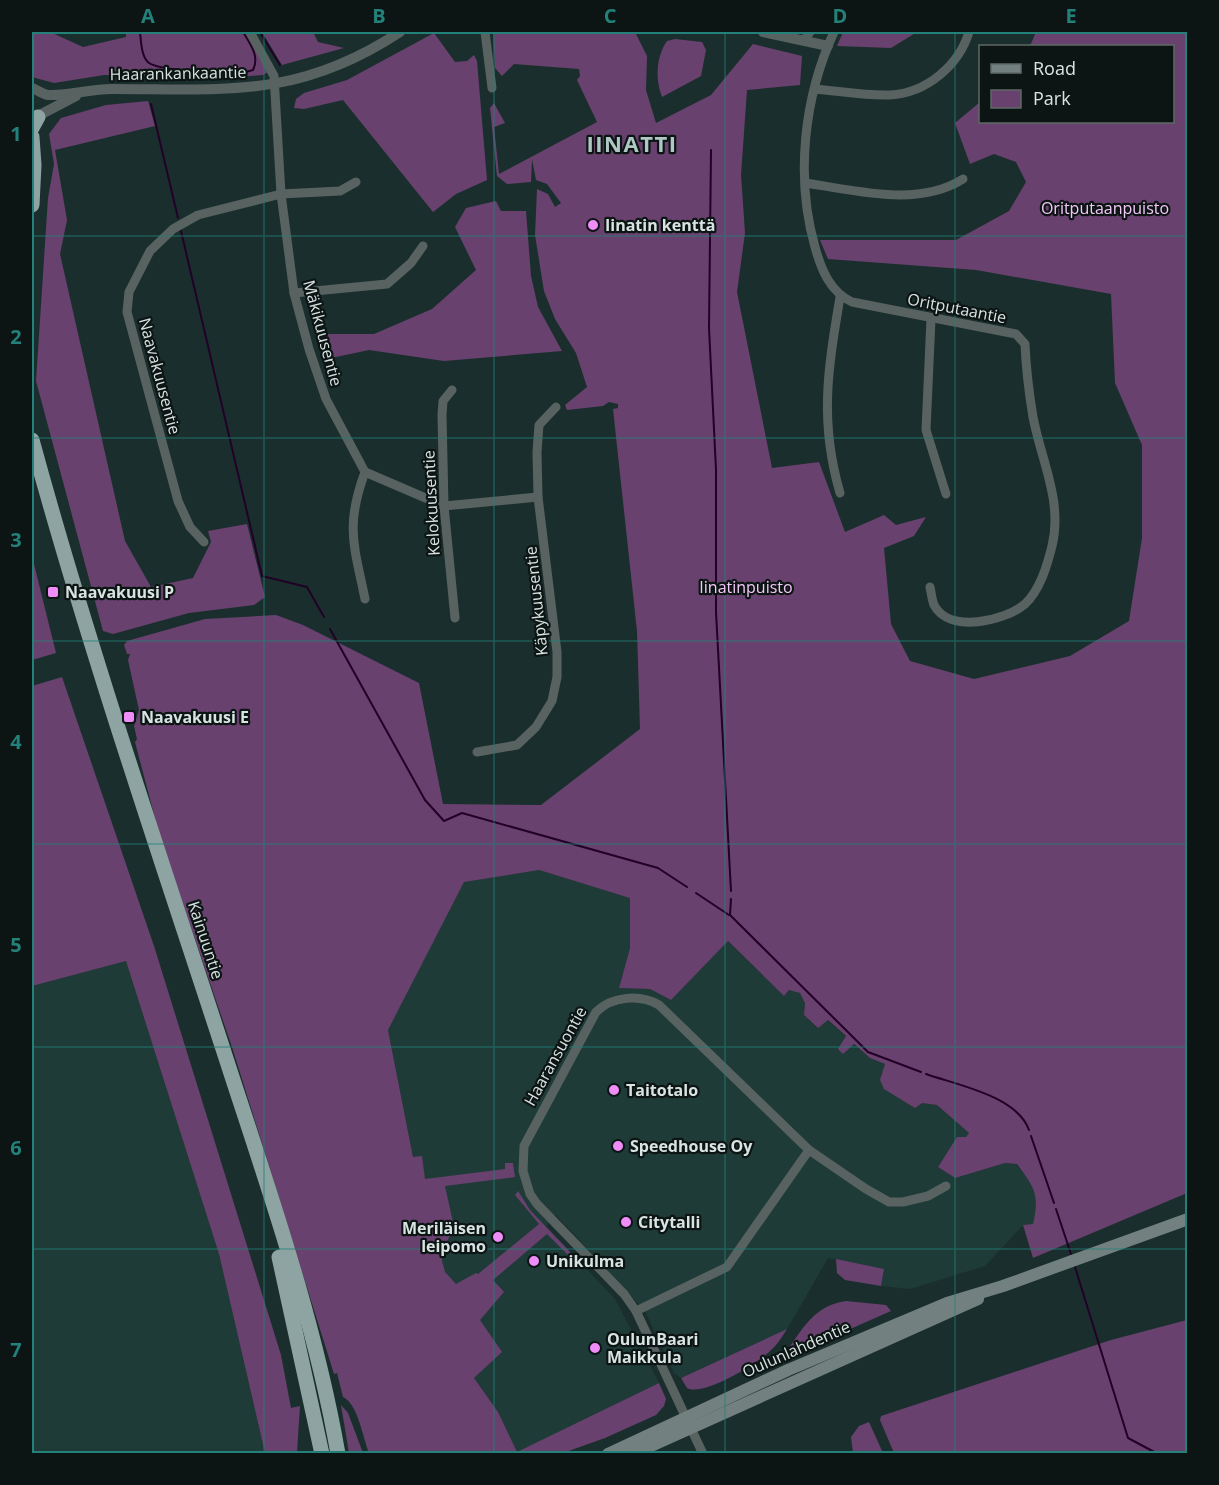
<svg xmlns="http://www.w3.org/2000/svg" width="1219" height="1485" viewBox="0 0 1219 1485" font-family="'Open Sans',sans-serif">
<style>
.built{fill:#1e3b38}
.green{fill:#69416e}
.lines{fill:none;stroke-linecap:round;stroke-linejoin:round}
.stream{stroke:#220126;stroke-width:2}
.minor{stroke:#586261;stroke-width:9}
.tertiary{stroke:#586261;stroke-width:10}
.secondary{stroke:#72817f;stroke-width:12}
.trunk{stroke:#8ea4a2;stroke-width:15}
.grid{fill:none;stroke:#23817a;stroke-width:1.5;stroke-opacity:0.55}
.poi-dot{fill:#ee8cf8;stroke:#0c1514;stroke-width:2}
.labels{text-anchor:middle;stroke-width:4.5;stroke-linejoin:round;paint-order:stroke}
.street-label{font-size:16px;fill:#d8e4e2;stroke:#0c1514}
.park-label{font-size:16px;fill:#f3c7f7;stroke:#0c1514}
.poi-label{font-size:16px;font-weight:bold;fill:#d8e4e2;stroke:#0c1514;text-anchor:start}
.district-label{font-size:22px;font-weight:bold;letter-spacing:1.5px;fill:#afc8c5;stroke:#0c1514}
.neatline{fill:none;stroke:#23817a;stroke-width:2}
.grid-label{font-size:20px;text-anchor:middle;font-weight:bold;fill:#23817a}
</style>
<rect width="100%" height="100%" fill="#1a2f2d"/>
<!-- built -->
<g class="built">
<path d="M539,870l92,28 -1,50 -11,40 31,1 21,11 56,-59 57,55 5,-6 11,3 5,10 -1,12 13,13 10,-8 19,17 -3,17 10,-10 17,14 16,7 36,38 15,2 33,29 -4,3h-9l-19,30 17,11 50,-15 11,1 20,25v21l-3,14 -10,1 -38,41 -75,23 -29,-3 3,-17 -56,-11 -41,71 -106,49 -7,-5 -29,-62 -89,-96 -10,11 69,73 44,84 -142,70 -19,-41 -24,-34 27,-27 -65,-79 -48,-242 75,-148z"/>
<path d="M126,961l93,293 46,199 -233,1v-468z"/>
</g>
<!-- green -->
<g class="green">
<path d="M50,32l33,15 43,-10v-5h119l23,40 -5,3 -26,2 -133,-2 -50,8 -22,-6v-44z"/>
<path d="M262,32h51l5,10 26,6 -62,17z"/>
<path d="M493,32h142l12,24 -1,34 10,33 55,-28 42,-51 49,12 -2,29 -53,5 -6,85 4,58 -8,59 35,176 47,-6 26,70 39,-17 12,10 30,-8 -12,19 -30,12 7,76 19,37 64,18 96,-23 59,-35 13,-83v-93l-27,-62 -4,-89 -135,-24 -148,-11 -8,-19h136l53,-29 17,-29 -10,-20 -22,-8 -24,10 -15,-41 25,-21v20h192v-76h-142l6,-14h151v1161l-154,65 -10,-33 10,-1c7,-30 1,-37 -16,-60l-12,-1 -50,15 -17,-11 19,-30h9l3,-4 -32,-28 -15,-2 -7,5 -31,-19 -4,-9 5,-16 -15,-6 -16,-14 -11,10 -5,-5 8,-13 -18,-16 -10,8 -14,-13 1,-12 -5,-10 -11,-3 -5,6 -56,-55 -57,59 -21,-11 -31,-1 11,-40v-50l-91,-28 -75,12 -76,148 25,127 9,-1 3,23 80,-10v-6h8l2,14 -70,9 9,41 -12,25v9l3,11 11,12 20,-11 2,1 61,-50 -24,-29 3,-4 12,19 41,43 -3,2 -21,-21 -54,46 11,12 -24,28 22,32 -28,26 24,34 19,40 142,-69 7,16 -2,7 -8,9 -51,23 -42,15h-194c-6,-15 -11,-49 -26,-56l-6,-24 -3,1 -102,-327 -72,-210 -25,-95 2,-3 -3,-13 5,-16 -11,-50 2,-6h-3l-3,-9 3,-4 78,-22 71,-4 27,10 116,58 24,121 98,1 99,-76 -3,-98 -24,-222 5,-1v-4l-9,-2 -6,4 -36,4 -2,-5 22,-18 -11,-34 -21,-34 -11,-28 -9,-56 2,-46 11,5 7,13 6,-4 -14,-19 -11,-4 -4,-21 -1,23 -24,2 -10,-8 -7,-68 4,-5 11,20 -11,4 5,47 98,-52 -20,-42 3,-4 -1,-7 -65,-5 -12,12 -7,-8z"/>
<path d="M843,32h74l-26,16 -54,-2z"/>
<path d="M434,33l21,29 12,-1 7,-6 3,6 10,119 -31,14 -23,18 -90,-112 -39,9 -10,-1 2,-9 8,-6 43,-13z"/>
<path d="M675,39l27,3 4,8 -5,26 -39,21c-7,-18 -6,-40 5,-56z"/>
<path d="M148,101l7,25 -100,24 12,70 -7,34 65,287 26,46 42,-9 18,-36 -3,-11 39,-7 18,73 -11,8 -65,8 -76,21 -10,-3 -67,-250 12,-183 6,-34 -5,-30 12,-16 45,-13z"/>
<path d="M496,201l5,10h25l5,65 7,31 24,44 -118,10 -75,-11 -47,10 -2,-26h54l58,-25 44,-39 -21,-43 11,-19z"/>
<path d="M32,556l24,97 -24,7z"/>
<path d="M62,677l92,269 127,409 10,53 9,-2 -3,47h-32l-46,-199 -93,-293 -94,25v-300z"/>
<path d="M836,1259l48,10 -3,17 -36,-6 -8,-7z"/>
<path d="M846,1301l40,4 5,6 -111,49c21,-26 30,-54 66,-59z"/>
<path d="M1187,1320v133h-293l-14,-33 1,-4 230,-76z"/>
<path d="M787,1329c-5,8 -10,16 -17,22 -14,13 -66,46 -83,37l-6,-10z"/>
<path d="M341,1405l7,8 15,40h-14z"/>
<path d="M869,1422l14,31h-30l-2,-16 8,-11z"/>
</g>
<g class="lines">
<!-- stream -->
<g class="stream">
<path d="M140,32c1,8 1,25 9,31 11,8 76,10 93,10l11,-3c7,-14 -3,-26 -10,-38"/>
<path d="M260,32l20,33"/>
<path d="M151,104l27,114"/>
<path d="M711,150l-2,178 7,142v142l15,279"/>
<path d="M181,231l81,345 45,11 17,30"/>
<path d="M330,629l95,171 19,21 18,-8 196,55 29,19"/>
<path d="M696,893l33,22"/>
<path d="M731,899l-1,16 138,137 53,20"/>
<path d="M926,1074c31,11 91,22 103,56"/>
<path d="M1031,1136l23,67"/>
<path d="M1056,1209l15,45"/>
<path d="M1075,1267l53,171 30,16"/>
</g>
<!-- minor -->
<g class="minor">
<path d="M250,32l24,44 7,118 13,99 15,56 17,50 39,73 79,34 94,-9"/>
<path d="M485,32l7,56"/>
<path d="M834,32c-30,65 -39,145 -19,215 6,22 15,45 37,55l164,32 9,10c1,24 4,49 8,73 8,43 30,84 19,129 -5,20 -12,44 -27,58 -20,17 -76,30 -91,1 -2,-5 -3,-13 -4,-18"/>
<path d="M804,40l6,-8"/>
<path d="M815,89c24,2 51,7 75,6 37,-2 69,-30 79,-63"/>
<path d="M805,183c51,7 112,25 158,-4"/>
<path d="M294,293l93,-9 24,-21 12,-17"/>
<path d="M931,319l-5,111 20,64"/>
<path d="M452,390l-9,11 -1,14 2,91 11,112"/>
<path d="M840,493c-21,-72 -12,-124 0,-196"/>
<path d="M204,542l-14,-15 -12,-26 -51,-189 2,-20 21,-41 23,-22 25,-14 83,-21 59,-3 16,-9"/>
<path d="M365,599c-11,-54 -20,-73 0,-127"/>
<path d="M477,752l40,-7 19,-18 16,-26 5,-24v-25l-19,-155 -1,-45 2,-27 17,-18"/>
<path d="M636,1311l91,-44 82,-117"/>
<path d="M703,1454l-67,-143 -12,-17 -87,-90 -7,-10 -7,-23 1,-25 72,-134c16,-16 44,-18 63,-7l150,145 57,39 23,13h14l25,-6 18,-10"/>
</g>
<!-- tertiary -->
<g class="tertiary">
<path d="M763,32l65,14"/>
<path d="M32,88c6,2 10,6 16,7 21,1 42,-6 63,-6 115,0 187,10 289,-57"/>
<path d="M32,119l44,-23"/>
</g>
<!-- secondary -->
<g class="secondary">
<path d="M608,1454l180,-84 159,-67 56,-17 185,-67"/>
<path d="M633,1454l345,-155"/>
</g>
<!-- trunk -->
<g class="trunk">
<path d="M32,128l6,-11"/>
<path d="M32,137l2,28 -2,40"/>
<path d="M32,440c56,205 125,407 191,609 43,133 91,267 115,405"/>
<path d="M279,1257l43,197"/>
</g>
</g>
<!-- grid -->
<path class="grid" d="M264,32v1422M494,32v1422M725,32v1422M955,32v1422M32,236h1156M32,438h1156M32,641h1156M32,844h1156M32,1047h1156M32,1249h1156"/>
<!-- markers -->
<g class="poi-dot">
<circle cx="593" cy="225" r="6"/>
<rect x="47" y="586" width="12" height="12" rx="3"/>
<rect x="123" y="711" width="12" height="12" rx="3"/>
<circle cx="614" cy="1090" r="6"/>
<circle cx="618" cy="1146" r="6"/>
<circle cx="626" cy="1222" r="6"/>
<circle cx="498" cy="1237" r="6"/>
<circle cx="534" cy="1261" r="6"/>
<circle cx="595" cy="1348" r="6"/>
</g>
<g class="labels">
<!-- street labels -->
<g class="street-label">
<text transform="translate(178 73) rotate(-1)" y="6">Haarankankaantie</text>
<text transform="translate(957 308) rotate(11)" y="6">Oritputaantie</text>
<text transform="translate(323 333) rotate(75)" y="6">Mäkikuusentie</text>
<text transform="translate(160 376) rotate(75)" y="6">Naavakuusentie</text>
<text transform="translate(431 503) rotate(-93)" y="6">Kelokuusentie</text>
<text transform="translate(536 601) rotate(-96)" y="6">Käpykuusentie</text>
<text transform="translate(206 940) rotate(72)" y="6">Kainuuntie</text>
<text transform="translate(555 1056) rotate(-61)" y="6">Haaransuontie</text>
<text transform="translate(796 1349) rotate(-24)" y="6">Oulunlahdentie</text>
</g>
<!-- park labels -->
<g class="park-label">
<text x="1105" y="214">Oritputaanpuisto</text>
<text x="746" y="593">Iinatinpuisto</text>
</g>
<!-- poi labels -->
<g class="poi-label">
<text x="605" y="231">Iinatin kenttä</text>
<text x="65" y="598">Naavakuusi P</text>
<text x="141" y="723">Naavakuusi E</text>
<text x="626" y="1096">Taitotalo</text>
<text x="630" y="1152">Speedhouse Oy</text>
<text x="638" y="1228">Citytalli</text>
<text x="486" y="1234" text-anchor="end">Meriläisen<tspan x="486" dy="18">leipomo</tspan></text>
<text x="546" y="1267">Unikulma</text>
<text x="607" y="1345">OulunBaari<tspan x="607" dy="18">Maikkula</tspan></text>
</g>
<!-- district labels -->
<g class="district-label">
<text x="632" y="152">IINATTI</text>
</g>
</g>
<!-- border -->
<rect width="1219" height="1485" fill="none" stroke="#0c1514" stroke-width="66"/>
<!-- legend -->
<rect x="979" y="45" width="195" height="78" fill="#0c1514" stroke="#5e6866" stroke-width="1.5"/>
<rect x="991" y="64" width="30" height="9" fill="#72817f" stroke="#5e6866" stroke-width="1.5"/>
<text x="1033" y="75" font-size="18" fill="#d8e4e2">Road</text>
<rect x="991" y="90" width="30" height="18" fill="#69416e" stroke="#5e6866" stroke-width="1.5"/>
<text x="1033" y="105" font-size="18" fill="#d8e4e2">Park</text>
<rect x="33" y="33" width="1153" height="1419" class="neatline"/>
<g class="grid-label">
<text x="148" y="23">A</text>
<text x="379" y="23">B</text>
<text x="610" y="23">C</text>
<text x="840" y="23">D</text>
<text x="1071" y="23">E</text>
<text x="16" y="141">1</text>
<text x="16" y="344">2</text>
<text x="16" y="547">3</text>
<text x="16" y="749">4</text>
<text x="16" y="952">5</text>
<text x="16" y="1155">6</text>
<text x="16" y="1357">7</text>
</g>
</svg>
